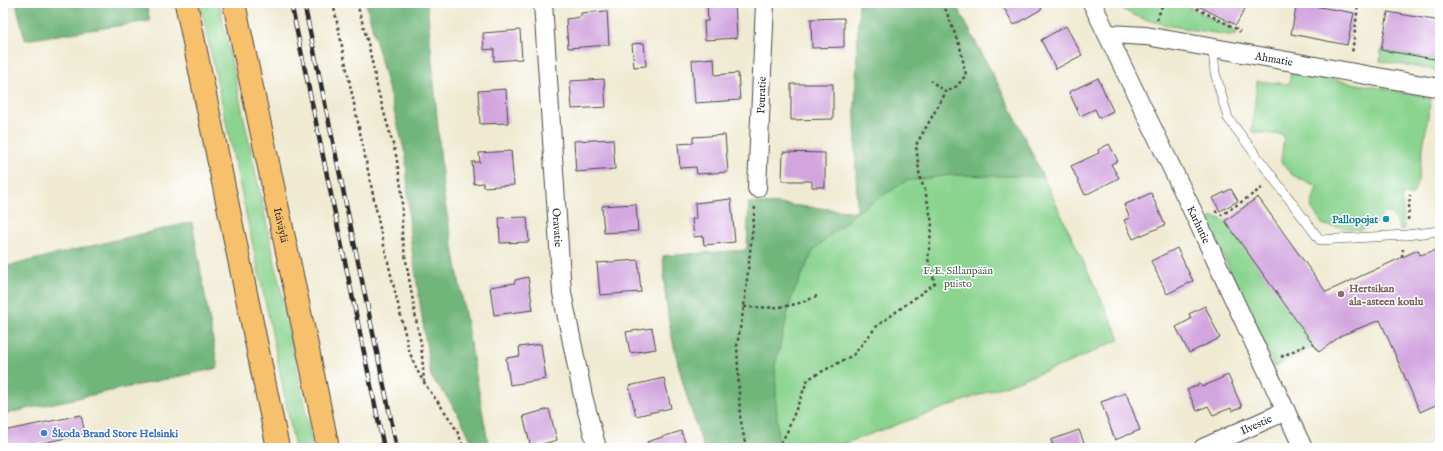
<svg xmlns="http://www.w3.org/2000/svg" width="1443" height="451" viewBox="0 0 1443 451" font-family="'IM FELL English',serif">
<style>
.green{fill:#8bd490;stroke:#5b805e}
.forest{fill:#70b67a;stroke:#4e7052}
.building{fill:#d2a5df}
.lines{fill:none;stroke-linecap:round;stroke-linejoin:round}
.lane-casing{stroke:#484844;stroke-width:10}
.street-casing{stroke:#484844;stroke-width:20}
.highway-casing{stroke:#484844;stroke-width:24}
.path{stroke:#484844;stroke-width:2.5;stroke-dasharray:3 3;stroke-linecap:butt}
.lane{stroke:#fff;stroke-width:9}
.street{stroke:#fff;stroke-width:18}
.highway{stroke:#f7c06c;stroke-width:22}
.rail-casing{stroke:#2b2b2b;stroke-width:4.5}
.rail{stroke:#fff;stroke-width:3;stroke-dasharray:9;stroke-linecap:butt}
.culture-dot{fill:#0f9aa8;stroke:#fff;stroke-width:1.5}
.education-dot{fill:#8d6e63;stroke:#fff;stroke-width:1.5}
.shop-dot{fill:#3f7fe0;stroke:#fff;stroke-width:1.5}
.labels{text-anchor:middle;stroke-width:3;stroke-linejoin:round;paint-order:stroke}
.street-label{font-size:11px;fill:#2b2b2b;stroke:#fff}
.culture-label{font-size:11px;font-weight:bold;fill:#0d838f;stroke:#fff;text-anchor:end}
.park-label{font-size:11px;fill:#485e49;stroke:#fff}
.education-label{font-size:11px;font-weight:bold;fill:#785e54;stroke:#fff;text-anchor:start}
.shop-label{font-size:11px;font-weight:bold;fill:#366cbe;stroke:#fff;text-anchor:start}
</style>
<rect width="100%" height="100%" fill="#fff"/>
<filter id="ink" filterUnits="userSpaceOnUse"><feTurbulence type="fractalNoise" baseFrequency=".025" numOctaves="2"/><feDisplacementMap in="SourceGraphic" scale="8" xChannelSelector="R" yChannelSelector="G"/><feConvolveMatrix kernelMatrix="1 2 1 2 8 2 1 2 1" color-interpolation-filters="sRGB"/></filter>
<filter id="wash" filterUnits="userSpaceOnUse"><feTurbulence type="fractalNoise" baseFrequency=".012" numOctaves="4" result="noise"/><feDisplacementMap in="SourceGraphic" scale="16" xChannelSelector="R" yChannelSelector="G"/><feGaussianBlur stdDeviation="0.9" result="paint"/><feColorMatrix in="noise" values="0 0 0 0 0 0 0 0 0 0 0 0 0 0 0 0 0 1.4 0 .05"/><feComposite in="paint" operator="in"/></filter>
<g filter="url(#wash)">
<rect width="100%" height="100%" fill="#efead1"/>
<!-- green -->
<g class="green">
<path d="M200,3h19l69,320 25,125h-18l-24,-120z"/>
<path d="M859,3h96l54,102 111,234 -49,23 -239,86h-128c-17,-48 -32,-98 -38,-149 -2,-15 -2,-29 -3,-43l84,-6 2,-47 30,1 78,8 -2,-103z"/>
<path d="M1115,3h47l7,2 11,-2 56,27v6c-31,-5 -101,-11 -121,-33z"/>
<path d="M1381,50l59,10v11l-60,-10z"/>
<path d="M1291,72l140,25 -13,83 -5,15h-11l2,33 -3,3 -9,-17 -8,-2 -8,11 -16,7 -37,-5 -12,-18 6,-21 -25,-11 -11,-13 3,-27 -32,-3 5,-51 32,3z"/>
<path d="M1212,217l7,1 6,3 91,125 -42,21 -66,-145z"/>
</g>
<!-- forest -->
<g class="forest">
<path d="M16,3h130l4,18 -125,19z"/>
<path d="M366,3h61l17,194 45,251h-15c-10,-26 -24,-49 -43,-71l-21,-141 -4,-79z"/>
<path d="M859,3h96l54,102 34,72 -91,-2 -46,6 -49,31 -43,38 -22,46 -17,70 3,82h-74c-17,-48 -32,-98 -38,-149 -2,-15 -2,-29 -3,-43l84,-6 2,-47 30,1 78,8 -2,-103z"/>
<path d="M192,222l26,146 -215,46v-147z"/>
</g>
<g id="blocks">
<!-- building -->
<g class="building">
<path d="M707,3h28l2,35 -32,2 -1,-19h4z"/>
<path d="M1001,3h37l4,6 -28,16z"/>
<path d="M1192,3h56l-12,22z"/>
<path d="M1297,3l57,10 -7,32 -56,-11z"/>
<path d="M607,11l2,34 -41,3 -2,-29 15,-2v-4z"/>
<path d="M1388,12l52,9v39l-59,-10z"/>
<path d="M844,18v29l-32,1 -1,-29z"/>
<path d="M1066,26l16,29 -26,14 -15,-29z"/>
<path d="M520,30l2,29 -28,2v-12l-10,1 -1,-17z"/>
<path d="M644,43l2,23 -12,1 -2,-23z"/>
<path d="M714,58l1,17 23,-2 2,27 -45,3 -3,-43z"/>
<path d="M1098,78l15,33 -14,7 -4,-9 -15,7 -11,-24z"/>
<path d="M604,79l2,28 -34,2 -2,-28z"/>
<path d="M791,84h42v35l-42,1z"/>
<path d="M506,89l2,34 -28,1 -2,-33z"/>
<path d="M725,135l3,37 -31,2 -1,-7 -16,1 -2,-24 15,-1v-6z"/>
<path d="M613,139l2,30 -39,3 -2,-31z"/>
<path d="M1109,144l9,17 -7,3 8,14 -34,17 -14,-29 28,-13 -1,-3z"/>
<path d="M511,151l3,34 -31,2v-4l-9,1 -2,-22h8l-1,-9z"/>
<path d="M783,152l42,1v34h-13v-6h-30z"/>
<path d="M1231,189l7,12 -18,10 -7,-13z"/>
<path d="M1151,193l14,32 -32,14 -9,-19 6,-2 -6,-13z"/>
<path d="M1258,197l68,95 92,-42 2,5 20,-6v154l-20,9 -40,-92 -38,15 -23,17 -94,-131z"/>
<path d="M731,199l4,43 -31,3 -1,-9 -9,1 -2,-18h4l-1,-16z"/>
<path d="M636,204l2,27 -34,2 -2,-27z"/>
<path d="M527,217l2,25 -29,1 -1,-25z"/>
<path d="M1177,248l16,33 -26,13 -16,-33z"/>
<path d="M638,260l3,32 -41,3 -3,-32z"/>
<path d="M528,277l5,33 -39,5 -4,-28 25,-4v-3z"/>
<path d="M1205,306l15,32 -31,15 -13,-26 15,-8 -2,-5z"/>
<path d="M652,328l4,21 -26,4 -4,-21z"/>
<path d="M541,344l5,35 -36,6 -4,-27 14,-2 -1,-9z"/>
<path d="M1228,375l14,32 -10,4 -1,-3 -18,7 -5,-9 -11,5 -10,-21 13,-6 2,3z"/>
<path d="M664,378l7,30 -35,8 -7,-30z"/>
<path d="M1126,393l14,37 -25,10 -14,-38z"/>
<path d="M549,409l8,31 -26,7 -8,-31z"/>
<path d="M81,415l4,19 -66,14h-16v-17z"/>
<path d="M1079,430l7,18h-32l-3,-8z"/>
<path d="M681,431l6,17h-38l-2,-6z"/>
</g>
</g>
</g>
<g filter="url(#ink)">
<use href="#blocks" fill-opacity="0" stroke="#484844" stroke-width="1"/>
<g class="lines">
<defs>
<path id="lane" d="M1213,49l2,24 13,45 92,122 86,-5 34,-4"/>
<g id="street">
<path id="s1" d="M543,3l19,290 21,103 14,52"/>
<path id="s2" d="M1092,3l104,215 107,230"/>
<path id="s3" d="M1108,34l38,2 294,52"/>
<path id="s4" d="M757,188l8,-185"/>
<path id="s5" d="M1203,448l83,-37"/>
</g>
<g id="highway">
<path d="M186,3l92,445"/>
<path id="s6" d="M234,3l74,347 20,98"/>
</g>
</defs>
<!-- lane casing -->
<use href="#lane" class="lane-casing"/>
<!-- street casing -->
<use href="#street" class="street-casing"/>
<!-- highway casing -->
<use href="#highway" class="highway-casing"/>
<!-- path -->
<g class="path">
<path d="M333,3l48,230 28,117c4,12 9,23 16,34 11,17 35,44 38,64"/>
<path d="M357,3l12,44 9,44 18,64 6,38v44l15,88 4,18 3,38"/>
<path d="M943,3l17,44 6,28 -9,11 -11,6"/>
<path d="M1186,3l51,26 3,3"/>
<path d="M1341,3l17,3 -6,48"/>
<path d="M1157,20l6,-17"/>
<path d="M1215,211l7,4 40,-27"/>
<path d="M1408,220l2,-25"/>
<path d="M1402,257l1,-8"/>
<path d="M744,307c30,1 45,2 73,-11"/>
<path d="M1281,357l27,-13"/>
<path d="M746,448l-6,-32 -3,-71 7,-38 11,-100"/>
<path d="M778,448l9,-16 21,-53 45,-24 24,-29 58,-43 -7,-24 4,-36 -7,-33 -5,-11 -4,-34 30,-53 -15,-11"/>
</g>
<!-- lane -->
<use href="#lane" class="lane"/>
<!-- street -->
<use href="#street" class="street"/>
<!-- highway -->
<use href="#highway" class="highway"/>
<defs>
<g id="rail">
<path d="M291,3l93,445"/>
<path d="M304,3l93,445"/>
</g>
</defs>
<!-- rail casing -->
<use href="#rail" class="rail-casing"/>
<!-- rail -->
<use href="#rail" class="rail"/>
</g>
</g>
<!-- markers -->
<circle class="culture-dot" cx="1386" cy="219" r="4"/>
<circle class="education-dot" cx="1341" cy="294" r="4"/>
<circle class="shop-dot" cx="44" cy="433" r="4"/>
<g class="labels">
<!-- street labels -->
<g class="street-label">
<text dy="4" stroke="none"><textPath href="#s3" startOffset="168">Ahmatie</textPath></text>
<text dy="4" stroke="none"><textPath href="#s4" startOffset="93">Peuratie</textPath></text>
<text dy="4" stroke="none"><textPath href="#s6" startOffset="227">Itäväylä</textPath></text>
<text dy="4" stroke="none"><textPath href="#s2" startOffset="246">Karhutie</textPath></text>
<text dy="4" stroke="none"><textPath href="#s1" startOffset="225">Oravatie</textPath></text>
<text dy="4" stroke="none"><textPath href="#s5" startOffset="58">Ilvestie</textPath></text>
</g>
<!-- culture labels -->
<g class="culture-label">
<text x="1378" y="223">Pallopojat</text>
</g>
<!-- park labels -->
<g class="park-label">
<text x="958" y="274">F. E. Sillanpään<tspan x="958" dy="13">puisto</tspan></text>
</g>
<!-- education labels -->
<g class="education-label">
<text x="1349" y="292">Hertsikan<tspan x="1349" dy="13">ala-asteen koulu</tspan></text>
</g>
<!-- shop labels -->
<g class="shop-label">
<text x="52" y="437">Škoda Brand Store Helsinki</text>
</g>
</g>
<!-- margin -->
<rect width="1443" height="451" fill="none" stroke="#fff" stroke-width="16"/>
</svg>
